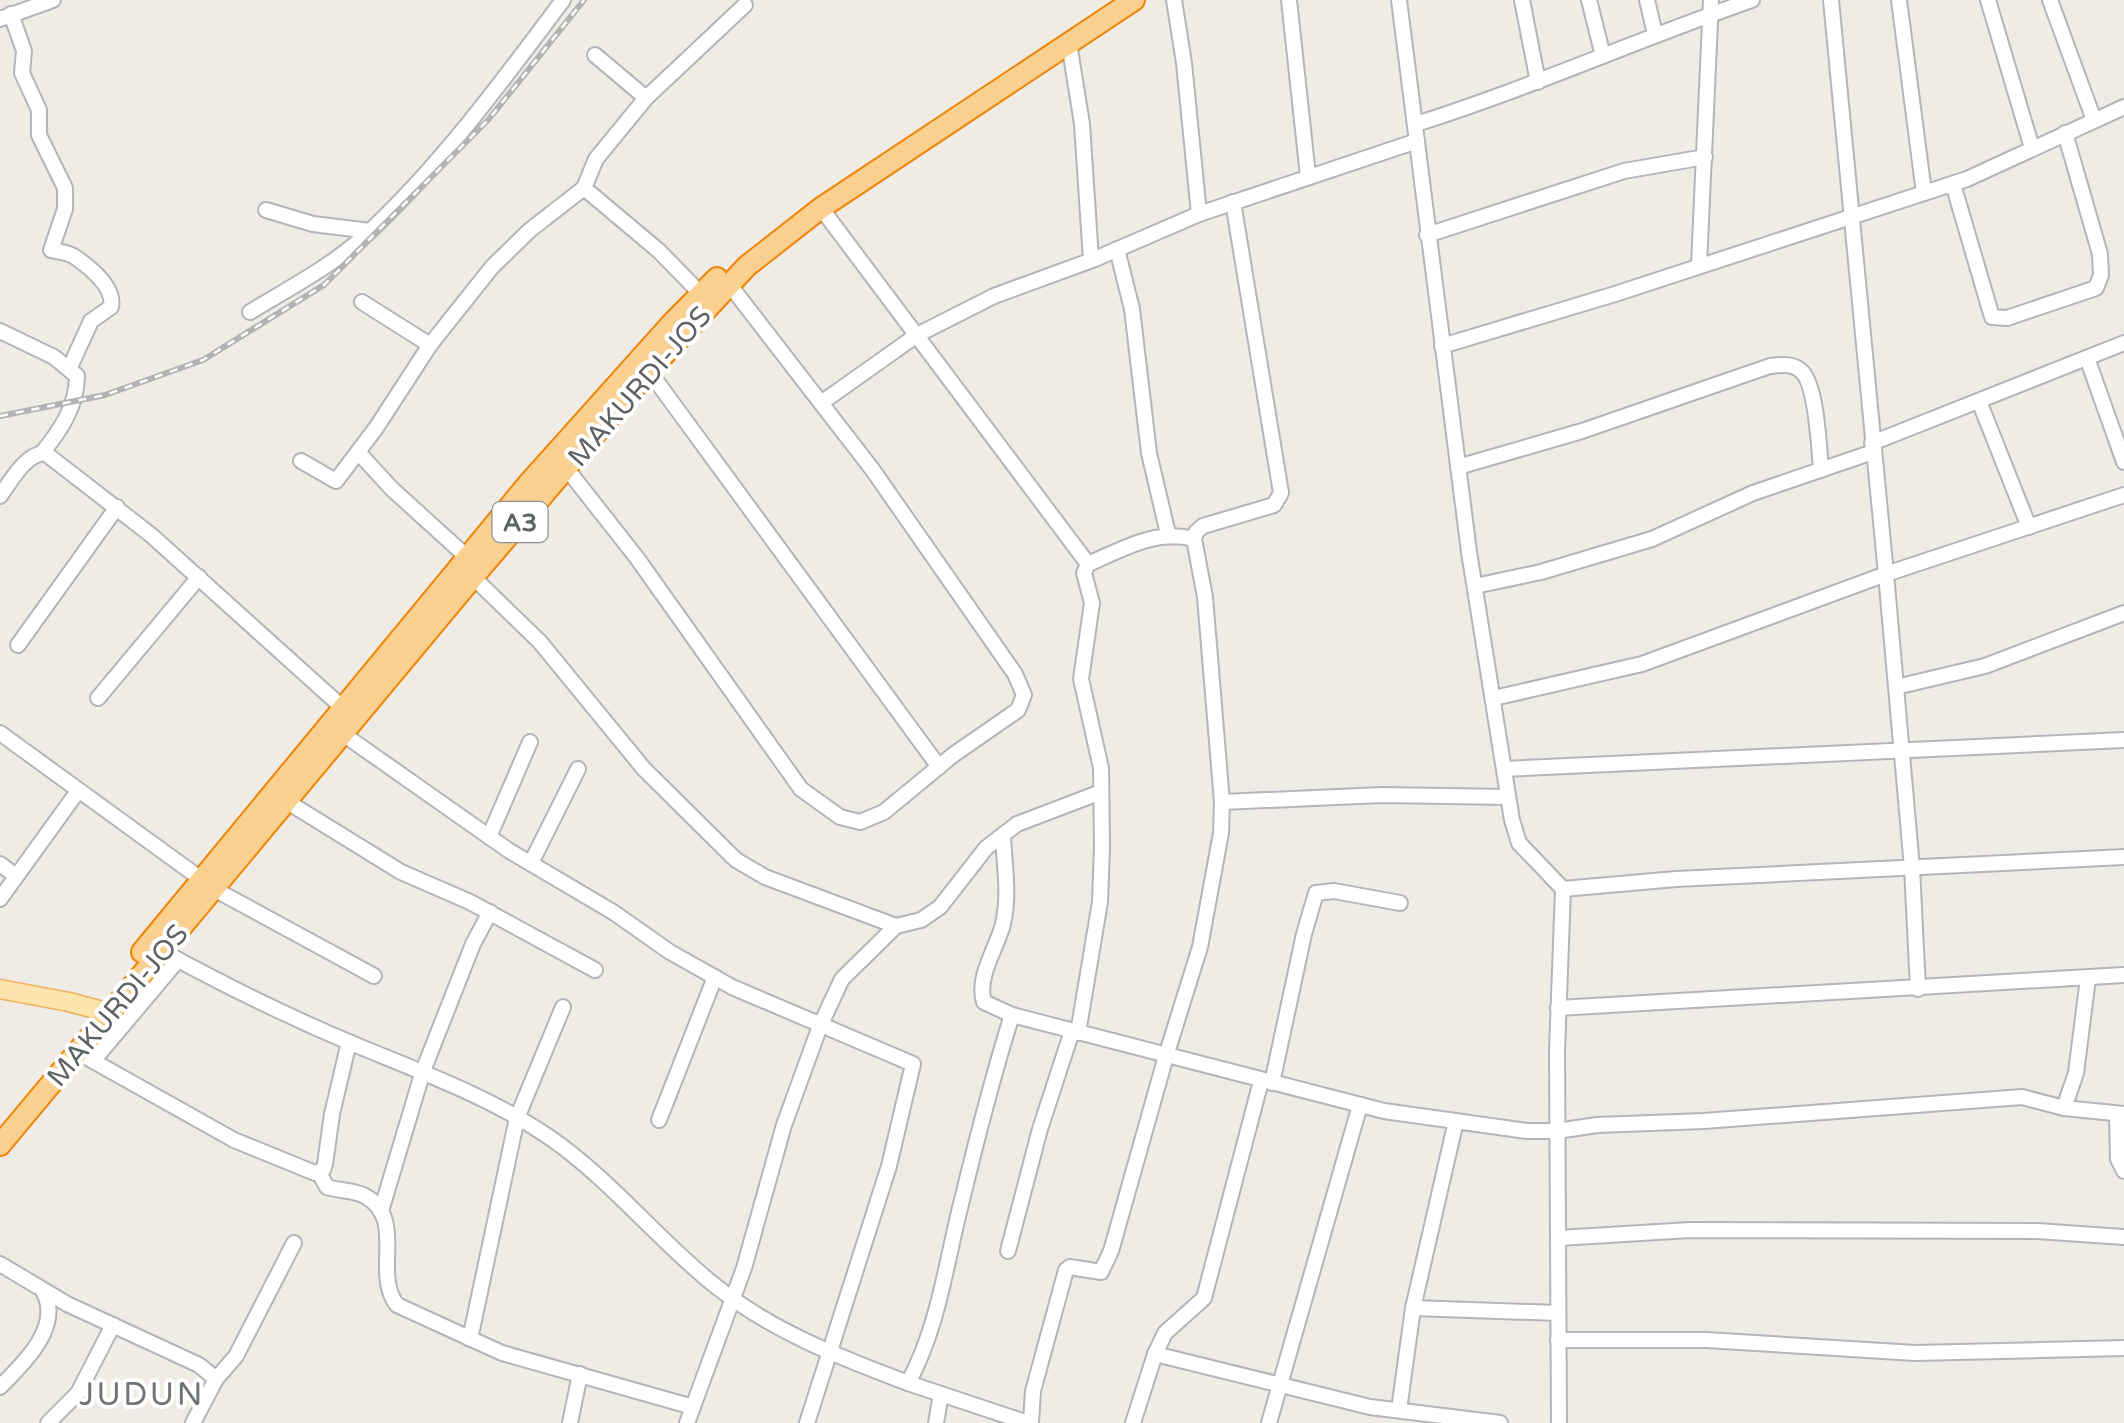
<svg xmlns="http://www.w3.org/2000/svg" width="2124" height="1423" viewBox="0 0 2124 1423" font-family="'Varela Round',sans-serif">
<style>
.lines{fill:none;stroke-linecap:round;stroke-linejoin:round}
.minor-casing{stroke:#b2b6ba;stroke-width:18}
.major-casing{stroke:#eeb25f;stroke-width:21}
.highway-casing{stroke:#ef8405;stroke-width:24}
.minor{stroke:#fff;stroke-width:14}
.major{stroke:#fde4ac;stroke-width:18}
.highway{stroke:#fad091;stroke-width:20}
.rail-casing{stroke:#b2b3b3;stroke-width:6}
.rail{stroke:#fff;stroke-width:2.5;stroke-dasharray:8;stroke-linecap:butt}
.labels{text-anchor:middle;stroke-width:8;stroke-linejoin:round;paint-order:stroke}
.shield{fill:#fff;stroke:#8e9193;stroke-width:2.5}
.shield-label{font-size:25px;font-weight:bold;fill:#5d6265}
.street-label{font-size:28px;fill:#5d6265;stroke:#fff}
.quarter-label{font-size:32px;letter-spacing:2.5px;fill:#6e7477;stroke:#fff}
</style>
<rect width="100%" height="100%" fill="#efebe5"/>
<g class="lines">
<defs>
<g id="minor">
<path d="M1174,0l10,63 15,151"/>
<path d="M1289,0l19,176"/>
<path d="M1399,0l70,552 43,268 7,23 44,46 -6,162 2,372"/>
<path d="M1522,0l16,82"/>
<path d="M1589,0l14,56"/>
<path d="M1647,0l8,34"/>
<path d="M1831,0l55,574 26,294 6,121"/>
<path d="M1899,0l25,193"/>
<path d="M1988,0l44,148"/>
<path d="M2050,0l44,120"/>
<path d="M11,14l13,37 -2,22 17,37v25l26,53v21l-14,41c8,2 17,2 24,7 16,11 40,31 36,50l-20,14 -21,46"/>
<path d="M0,19l53,-19"/>
<path d="M1069,43l13,81 9,136"/>
<path d="M595,55l51,43"/>
<path d="M1416,124c114,-36 223,-85 336,-124"/>
<path d="M1953,184l39,133 15,1 89,-30 5,-13 -1,-21 -35,-121"/>
<path d="M584,188l75,63 42,43"/>
<path d="M821,208l267,356 -4,9 8,30 -11,76 20,89 1,79 -2,55 -22,131"/>
<path d="M266,210l47,14 57,7"/>
<path d="M1427,235l197,-64 81,-14"/>
<path d="M1117,249l15,60 17,144 19,81"/>
<path d="M1699,265l12,-265"/>
<path d="M362,302l68,43"/>
<path d="M250,312c41,-25 86,-48 121,-82 72,-68 133,-151 192,-230"/>
<path d="M0,331l54,26 23,19c0,30 -17,55 -35,77"/>
<path d="M1442,346l173,-52 352,-115 157,-72"/>
<path d="M2087,358l37,104"/>
<path d="M649,371l290,396"/>
<path d="M1979,401l50,126"/>
<path d="M821,403l96,-68 77,-39 101,-37 104,-45 218,-73"/>
<path d="M1872,443l252,-100"/>
<path d="M358,452l34,37 75,68"/>
<path d="M301,461l35,20 40,-53 54,-83 62,-78 38,-37 54,-42 12,-29 50,-61 99,-93"/>
<path d="M563,464l74,94 164,231 39,28 20,5 24,-10 69,-57 65,-45 6,-15 -9,-21 -143,-205 -143,-185"/>
<path d="M1458,467l124,-36 188,-65c10,-1 21,-3 30,4 17,12 19,79 21,100"/>
<path d="M0,496c11,-15 25,-42 45,-43l106,82 192,173"/>
<path d="M1088,564c35,-15 67,-35 106,-25"/>
<path d="M473,577l67,65 104,127 92,91 29,17 131,49"/>
<path d="M1475,586l66,-14 111,-33 101,-46 120,-41"/>
<path d="M18,645l99,-138"/>
<path d="M1896,687l89,-21 139,-53"/>
<path d="M98,698l101,-121"/>
<path d="M1494,698l148,-34 244,-90 238,-79"/>
<path d="M0,733l201,146"/>
<path d="M343,734l165,116 105,62 57,40 62,35 181,77 -24,102 -82,257"/>
<path d="M1504,769l620,-29"/>
<path d="M286,801l115,71 69,30 125,68"/>
<path d="M1222,802l160,-7 126,2"/>
<path d="M1003,835c1,30 7,58 0,89 -6,24 -27,53 -19,78l28,13 372,96 143,20h30l40,-6 107,-4 318,-24 42,11 60,6"/>
<path d="M489,837l41,-95"/>
<path d="M531,863l47,-94"/>
<path d="M0,864l16,12"/>
<path d="M214,889l160,87"/>
<path d="M1563,889l113,-10 448,-22"/>
<path d="M0,899l78,-108"/>
<path d="M160,950c62,34 127,66 191,93 67,28 138,53 198,94 61,42 107,101 164,147 58,47 126,73 195,99 31,-57 38,-121 54,-183 15,-62 31,-125 50,-185"/>
<path d="M1558,1008l566,-33"/>
<path d="M77,1052l157,88 81,33 8,-3 2,-6 7,-50 17,-72"/>
<path d="M93,1061l85,-101"/>
<path d="M1261,1081l-57,217 -39,35 -10,21 215,53 130,16"/>
<path d="M1272,1083l32,-149 12,-41 18,-2 66,12"/>
<path d="M2064,1108l12,-35 12,-95"/>
<path d="M2117,1114l1,45 6,12"/>
<path d="M659,1120l56,-143"/>
<path d="M319,1173l8,14c12,4 27,3 38,9 42,23 7,77 32,109l105,48 191,54"/>
<path d="M381,1211l42,-140 50,-127 17,-32"/>
<path d="M1559,1238l131,-8 347,1 87,6"/>
<path d="M1008,1251l32,-122 32,-98"/>
<path d="M0,1264l67,40 132,61 17,14"/>
<path d="M1413,1308l145,5"/>
<path d="M470,1339l47,-221 46,-111"/>
<path d="M1558,1340h148l209,13 209,-5"/>
<path d="M908,1383l120,40"/>
<path d="M0,1387c24,-24 63,-61 43,-96"/>
<path d="M1399,1410l14,-102 43,-187"/>
<path d="M48,1423l30,-30 35,-68"/>
<path d="M193,1423l23,-44 20,-23 58,-113"/>
<path d="M570,1423l10,-49"/>
<path d="M687,1423l57,-155 40,-143 36,-99 22,-47 54,-53 25,-6 19,-13 46,-59 31,-24 84,-32"/>
<path d="M936,1423l5,-29"/>
<path d="M1031,1423l2,-32 33,-121 4,-3 31,5 10,-21 55,-195 34,-109 21,-114 1,-31 -17,-205 -11,-58 2,-7 7,-6 71,-21 7,-12 -48,-291"/>
<path d="M1133,1423l22,-69"/>
<path d="M1269,1423l91,-318"/>
</g>
<path id="major" d="M0,989l69,13 41,11"/>
<g id="highway">
<path d="M142,952l386,-468 146,-163 43,-43"/>
<path d="M0,1145l473,-568 176,-206 98,-105 74,-58 313,-208"/>
</g>
</defs>
<!-- minor casing -->
<use href="#minor" class="minor-casing"/>
<!-- major casing -->
<use href="#major" class="major-casing"/>
<!-- highway casing -->
<use href="#highway" class="highway-casing"/>
<!-- minor -->
<use href="#minor" class="minor"/>
<!-- major -->
<use href="#major" class="major"/>
<!-- highway -->
<use href="#highway" class="highway"/>
<defs>
<path id="rail" d="M0,416l105,-21 98,-35 121,-75 165,-166 95,-119"/>
</defs>
<!-- rail casing -->
<use href="#rail" class="rail-casing"/>
<!-- rail -->
<use href="#rail" class="rail"/>
</g>
<g class="labels">
<!-- shield labels -->
<rect class="shield" x="492.5" y="502" width="55" height="40" rx="8"/>
<g class="shield-label">
<text x="520" y="531">A3</text>
</g>
<!-- street labels -->
<g class="street-label">
<text transform="translate(639 386) rotate(-49)" y="10">MAKURDI-JOS</text>
<text transform="translate(117 1005) rotate(-50)" y="10">MAKURDI-JOS</text>
</g>
<!-- quarter labels -->
<g class="quarter-label">
<text x="142" y="1405">JUDUN</text>
</g>
</g>
</svg>
